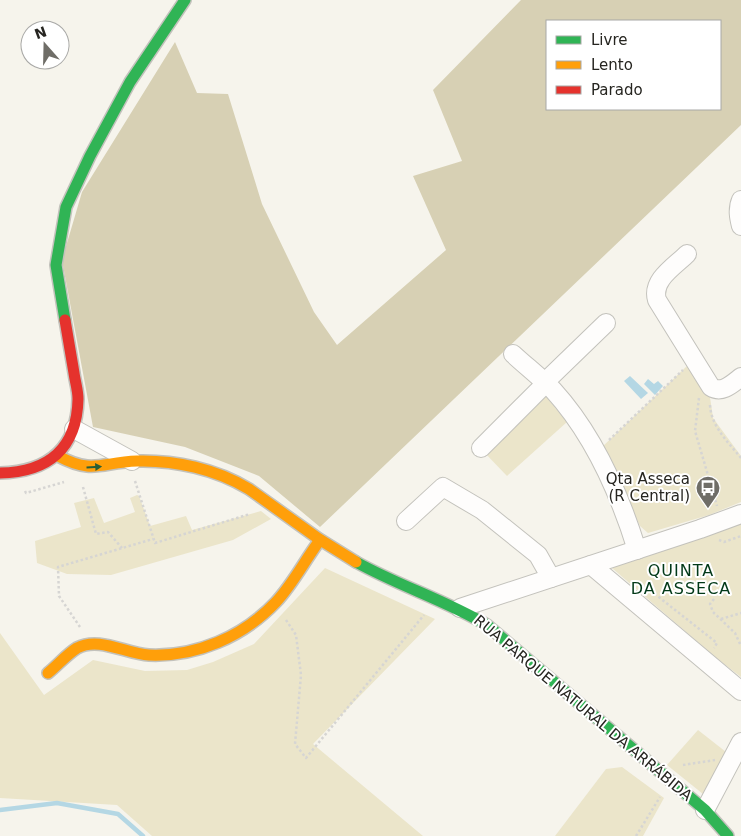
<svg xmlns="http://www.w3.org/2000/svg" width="741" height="836" viewBox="0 0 741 836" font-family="'DejaVu Sans',sans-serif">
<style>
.green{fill:#ebe5ca}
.forest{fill:#d7d0b4;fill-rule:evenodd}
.water{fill:#b4d7e4}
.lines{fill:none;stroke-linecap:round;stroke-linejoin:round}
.stream{stroke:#b4d7e4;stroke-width:4.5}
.street-casing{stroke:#c3c2bc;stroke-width:20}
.fast-casing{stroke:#c3c2bc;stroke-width:14}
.slow-casing{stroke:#c3c2bc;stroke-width:14}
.jam-casing{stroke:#c3c2bc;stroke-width:14}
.path{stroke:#d6d5d3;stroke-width:2.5;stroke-dasharray:2.5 2.5;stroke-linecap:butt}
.street{stroke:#fefdfc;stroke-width:18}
.fast{stroke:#30b455;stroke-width:11}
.slow{stroke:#ff9f0a;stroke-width:11}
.jam{stroke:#e5322d;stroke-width:11}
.oneway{fill:#2a5e35}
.labels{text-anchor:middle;stroke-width:4;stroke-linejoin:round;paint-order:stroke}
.poi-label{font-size:15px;fill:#262520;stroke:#fff;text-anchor:end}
.street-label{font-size:15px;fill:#262520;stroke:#fff}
.neighbourhood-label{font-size:16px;letter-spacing:1px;fill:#023918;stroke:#fff}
</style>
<rect width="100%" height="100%" fill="#f6f4ec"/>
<!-- green -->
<g class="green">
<path d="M687,366l23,31 3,21 28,38v46l-32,13 -61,18 -8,-7 -39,-78z"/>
<path d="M543,393l24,29 -60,54 -25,-26z"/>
<path d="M137,495l2,1 11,30 36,-10 6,14 69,-19 10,8 -38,21 -122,35 -44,-1 -30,-11 -2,-22 46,-14 -7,-24 20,-5 10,25 31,-11 -5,-14z"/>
<path d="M741,523v154l-26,-20 -103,-89z"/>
<path d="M325,568l110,51 -122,125 110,92h-271l-35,-31 -117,-7v-165l44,62 49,-35 52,11 42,-1 26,-8 41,-18z"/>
<path d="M698,730l28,22 -23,42 -36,-29z"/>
<path d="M622,767l42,31 -21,38h-88l51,-67z"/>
</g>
<!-- forest -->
<path class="forest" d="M521,0h220v125l-421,402 -61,-51 -74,-29 -92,-20 -31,-167 20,-68 93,-150 22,51 31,1 34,110 52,108 23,33 109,-95 -33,-74 49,-15 -29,-71zM547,21h173v88h-173z"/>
<!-- water -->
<g class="water">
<path d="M630,376l18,17 -7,6 -17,-18z"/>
<path d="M648,379l6,5 4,-3 5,5 -8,9 -11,-11z"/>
</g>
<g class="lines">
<!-- stream -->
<path class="stream" d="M0,810l57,-7 61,11 25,22"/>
<defs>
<g id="street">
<path d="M741,200c-4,9 -2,18 0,26"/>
<path d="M687,254c-12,12 -36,26 -30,46l54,87c11,7 21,-3 30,-10"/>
<path d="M513,354c13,12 27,23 40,36 41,45 66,102 84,160"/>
<path d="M545,382l61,-59"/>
<path d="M74,429l58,32"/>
<path d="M481,448l65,-65"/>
<path d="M406,521l37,-34 39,23 56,45 13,23"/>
<path d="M591,565l150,126"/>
<path d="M460,608l240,-79 41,-15"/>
<path d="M705,810l36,-68"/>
</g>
<g id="fast">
<path d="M65,320l-9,-55 10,-58 24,-51 40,-74 55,-82"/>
<path d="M356,562c43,24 89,38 131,63l218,185 23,26"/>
</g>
<g id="slow">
<path d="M58,456c36,19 43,6 79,5 38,-1 79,8 112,28l70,50 37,23"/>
<path d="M48,673c10,-8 18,-18 29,-25 22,-12 49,6 72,7 47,2 94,-18 127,-53 17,-18 29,-42 44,-62"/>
</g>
<path id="jam" d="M0,473c48,-1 77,-24 78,-74 0,-9 -3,-18 -4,-26 -3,-18 -6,-36 -9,-53"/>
</defs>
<!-- street casing -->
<use href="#street" class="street-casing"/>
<!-- fast casing -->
<use href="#fast" class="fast-casing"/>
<!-- slow casing -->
<use href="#slow" class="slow-casing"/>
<!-- jam casing -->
<use href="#jam" class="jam-casing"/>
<!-- path -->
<g class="path">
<path d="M699,398l-4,33 22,75"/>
<path d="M710,405c1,21 18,37 31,53"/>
<path d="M609,440l74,-70"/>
<path d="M135,481l20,62 95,-29"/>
<path d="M83,487l13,47 12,-2 14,16"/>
<path d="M25,491l1,2 38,-11"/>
<path d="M719,540l5,2 17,-6"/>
<path d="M642,588l4,-1 71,56 -3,5"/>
<path d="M714,599l-4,5 3,8 22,21 6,13"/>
<path d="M721,619l20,-6"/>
<path d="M286,620l10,15 5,40 -6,69 11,14 118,-143"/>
<path d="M80,627l-21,-31 -1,-29 95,-28"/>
<path d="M683,765l32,-5"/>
<path d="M636,836l24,-39"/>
</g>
<!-- street -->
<use href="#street" class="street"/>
<!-- fast -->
<use href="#fast" class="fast"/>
<!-- slow -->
<use href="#slow" class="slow"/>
<!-- jam -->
<use href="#jam" class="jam"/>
</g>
<!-- one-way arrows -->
<defs><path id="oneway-solid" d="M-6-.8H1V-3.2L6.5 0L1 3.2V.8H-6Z" transform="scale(1.25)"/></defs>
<use class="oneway" href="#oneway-solid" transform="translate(94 467) rotate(-4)"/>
<!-- icons -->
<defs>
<symbol id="bus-pin" viewBox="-11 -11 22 30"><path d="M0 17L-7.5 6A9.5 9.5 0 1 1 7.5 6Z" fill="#6f6d67" stroke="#fff"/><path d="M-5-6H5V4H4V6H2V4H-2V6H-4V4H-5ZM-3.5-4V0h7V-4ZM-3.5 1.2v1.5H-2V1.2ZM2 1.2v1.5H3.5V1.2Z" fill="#fff"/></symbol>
</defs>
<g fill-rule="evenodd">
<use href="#bus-pin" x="694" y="474" width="28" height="38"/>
</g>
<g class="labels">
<!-- poi labels -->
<g class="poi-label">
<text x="690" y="484">Qta Asseca<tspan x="690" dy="17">(R Central)</tspan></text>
</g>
<!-- street labels -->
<g class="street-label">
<text transform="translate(583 708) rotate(40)" y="5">RUA PARQUE NATURAL DA ARRÁBIDA</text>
</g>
<!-- neighbourhood labels -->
<g class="neighbourhood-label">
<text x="681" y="576">QUINTA<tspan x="681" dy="18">DA ASSECA</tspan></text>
</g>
</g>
<!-- legend -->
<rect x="546" y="20" width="175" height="90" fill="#ffffff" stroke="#a8a8a6"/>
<rect x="556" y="36" width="25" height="8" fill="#30b455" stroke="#a8a8a6"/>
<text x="591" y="45" font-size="15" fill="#262520">Livre</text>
<rect x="556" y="61" width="25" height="8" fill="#ff9f0a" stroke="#a8a8a6"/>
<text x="591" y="70" font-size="15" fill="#262520">Lento</text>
<rect x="556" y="86" width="25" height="8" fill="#e5322d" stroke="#a8a8a6"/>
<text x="591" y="95" font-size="15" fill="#262520">Parado</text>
<!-- north arrow -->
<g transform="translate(45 45) rotate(340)"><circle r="24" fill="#ffffff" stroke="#a8a8a6"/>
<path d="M0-4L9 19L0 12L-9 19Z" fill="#6f6d67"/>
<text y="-8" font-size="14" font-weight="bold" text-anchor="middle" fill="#262520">N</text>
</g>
</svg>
